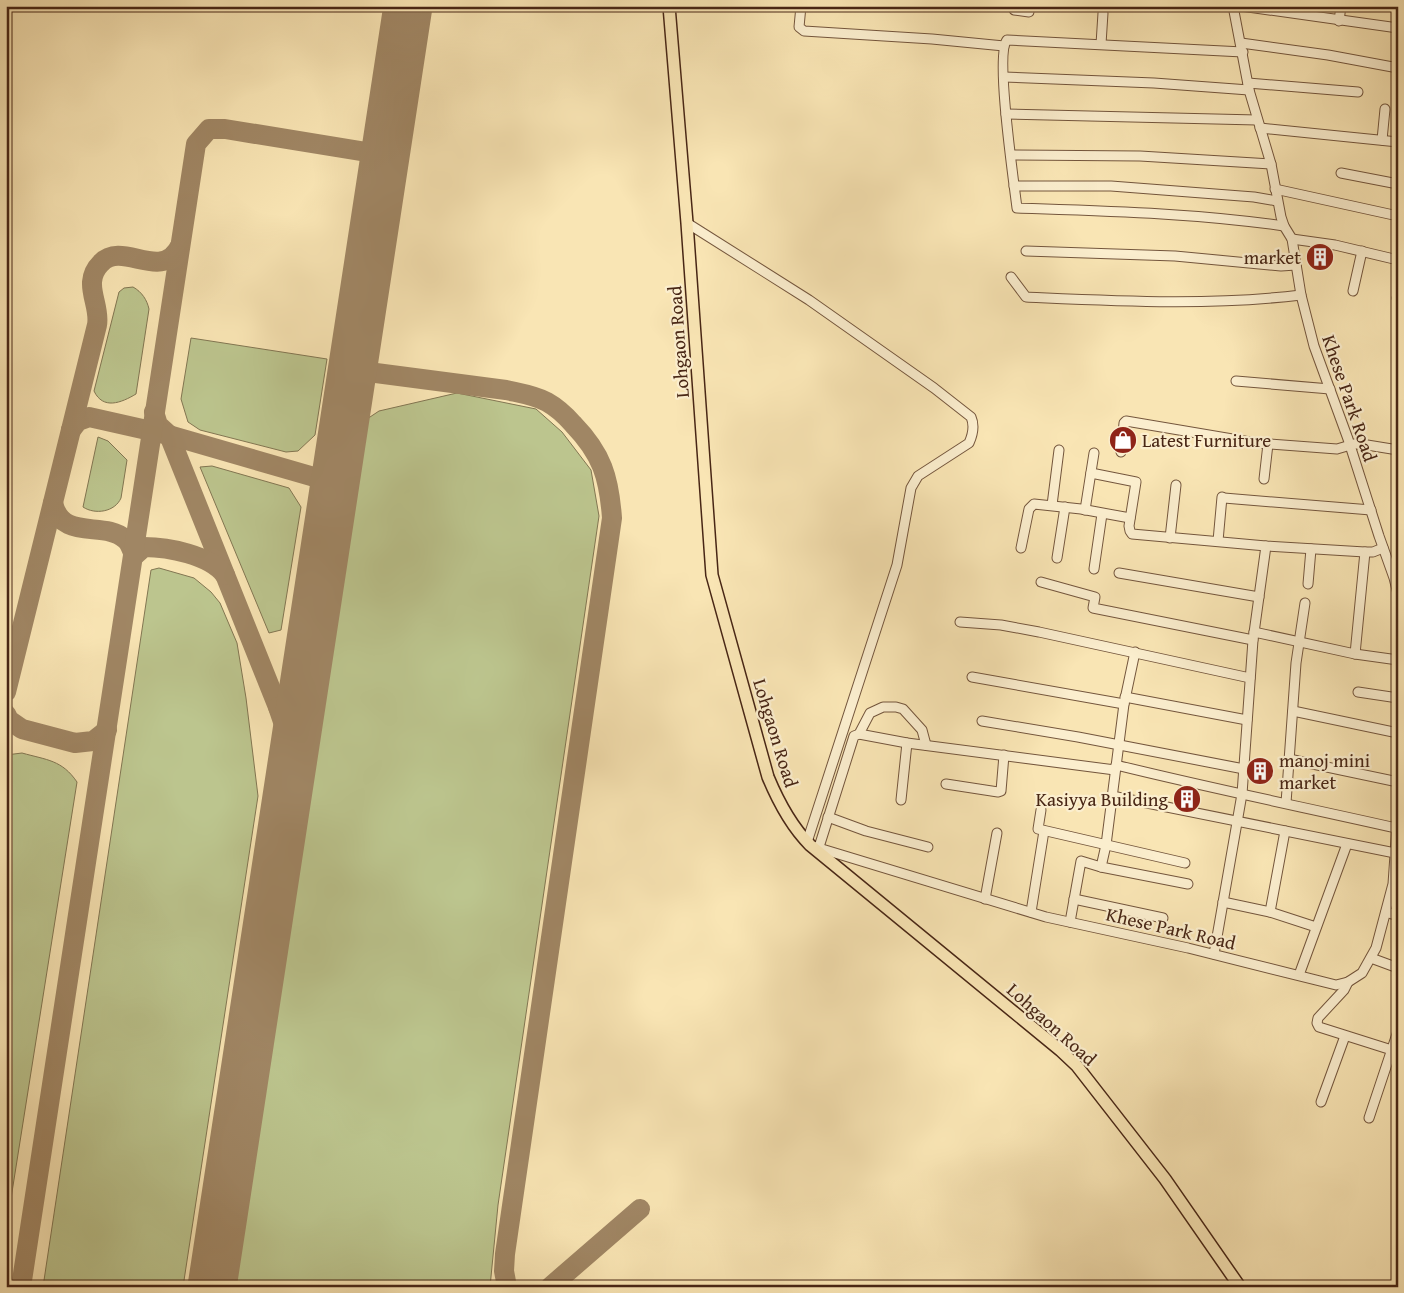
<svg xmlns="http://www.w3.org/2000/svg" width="1404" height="1293" viewBox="0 0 1404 1293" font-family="'Gentium Book Plus',serif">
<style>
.green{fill:#bcc58e;stroke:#827652}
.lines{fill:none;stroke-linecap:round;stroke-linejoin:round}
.taxiway{stroke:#a08664;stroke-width:20}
.runway{stroke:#a08664;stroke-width:49}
.minor-casing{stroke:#74563d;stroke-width:11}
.major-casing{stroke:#482615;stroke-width:14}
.minor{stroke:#fbeece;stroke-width:9}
.major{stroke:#f9e5b4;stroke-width:11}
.labels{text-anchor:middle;stroke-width:4.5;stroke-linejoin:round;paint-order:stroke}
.poi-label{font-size:19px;fill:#482615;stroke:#fbeece;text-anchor:end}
.street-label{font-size:19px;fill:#482615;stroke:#fbeece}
</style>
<rect width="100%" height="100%" fill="#f9e5b4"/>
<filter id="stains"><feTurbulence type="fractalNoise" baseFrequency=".004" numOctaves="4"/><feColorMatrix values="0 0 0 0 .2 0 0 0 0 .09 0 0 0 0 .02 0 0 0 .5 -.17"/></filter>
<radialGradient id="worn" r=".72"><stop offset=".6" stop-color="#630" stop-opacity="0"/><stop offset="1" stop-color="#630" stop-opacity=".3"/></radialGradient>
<!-- green -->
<g class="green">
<path d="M133,287c9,5 14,13 16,22l-13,85c-15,9 -33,16 -42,-3l25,-99 5,-4z"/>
<path d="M191,338l136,21 -12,76 -17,16 -12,1 -86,-22 -12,-8 -7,-23z"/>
<path d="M457,393l79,16 26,23 29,38 8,46 -101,689 -8,82h-256l130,-866 15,-10z"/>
<path d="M98,437l10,4 19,19 -6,38c-6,14 -26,17 -38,9z"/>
<path d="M212,466l77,22 12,19 -20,123 -12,3 -69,-166z"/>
<path d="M159,568l35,10 17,14 9,11 17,40 9,55 12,98 -75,491h-140l108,-717z"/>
<path d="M22,753c25,7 40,7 55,29l-71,448v-475z"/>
</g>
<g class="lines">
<!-- taxiway -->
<g class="taxiway">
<path d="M353,370l153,20c13,3 28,5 41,12 9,5 19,14 26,22 29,30 36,53 39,94l-107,736 -1,17 3,16"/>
<path d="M154,412l4,13 11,10 109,272 16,47"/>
<path d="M71,430l7,-9 11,-4 80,18 166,48"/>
<path d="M53,503c9,39 51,17 72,36 5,4 7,11 9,17l10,-9c24,0 66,8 81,28"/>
<path d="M6,692l91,-367c4,-21 -16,-42 4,-62 22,-23 60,20 79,-17"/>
<path d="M278,707c11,-1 19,-6 25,-15"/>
<path d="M6,714l3,6 13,9 53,14 18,-2 14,-11"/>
<path d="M21,1287l175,-1143 13,-15h16l160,26"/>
<path d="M550,1287l90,-78"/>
</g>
<!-- runway -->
<path class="runway" d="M212,1287l196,-1281"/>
<defs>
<g id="minor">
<path d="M801,6l-2,21 5,4 128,8 72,7"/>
<path d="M1013,6l1,4 15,2"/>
<path d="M1233,6l16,84 22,74 10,53 3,9 8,13 9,56 13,51 34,93 31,97 15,42 4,16"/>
<path d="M1241,6l157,22"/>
<path d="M1339,21l2,-15"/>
<path d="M1241,43l87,12 70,13"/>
<path d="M1101,44l2,-31"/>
<path d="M1243,52l-236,-12c-12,13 7,143 10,168 89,3 178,5 267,18"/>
<path d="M1004,77l150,6 95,7"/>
<path d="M1248,83l110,9"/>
<path d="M1006,114l251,6"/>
<path d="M1260,128l138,14"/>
<path d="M1382,140l3,-31"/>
<path d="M1011,155l129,1 131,8"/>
<path d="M1341,173l57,11"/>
<path d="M1014,186h97l143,11 23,4"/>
<path d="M1275,189l123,27"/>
<path d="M687,223l122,77 125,88 37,29c4,9 2,17 -2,26l-51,33 -7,12 -14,77 -90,277"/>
<path d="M1292,239l43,6 63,15"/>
<path d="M1026,251l149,5 106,10 15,-1"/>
<path d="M1011,277l15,20c91,4 183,9 275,-2"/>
<path d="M1353,291l9,-40"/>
<path d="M1397,298l1,-2"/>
<path d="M1236,381l94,8"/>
<path d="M1121,452l3,-29 2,-2 130,22 81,6 17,-5h7l37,6"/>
<path d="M1091,473l45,9 -7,44 1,5 2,3 134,12 99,6h8l10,-4"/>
<path d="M1264,479l4,-35"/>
<path d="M1224,498l147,12"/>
<path d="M1052,505l7,-55"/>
<path d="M1085,510l9,-57"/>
<path d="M1170,538l6,-53"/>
<path d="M1218,541l4,-44"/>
<path d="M1021,548l8,-39 5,-5 47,5 49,9"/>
<path d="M1057,558l8,-51"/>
<path d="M1094,569l8,-55"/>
<path d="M1119,573l140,24"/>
<path d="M1041,582l54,15 -2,11 160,32"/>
<path d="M1308,584l3,-35"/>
<path d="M960,622l41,3 38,7 211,46"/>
<path d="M1254,632l101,22 43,6"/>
<path d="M1355,654l10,-102"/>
<path d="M972,677l152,27"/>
<path d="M1358,692l40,6"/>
<path d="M1125,697l122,23"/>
<path d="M1293,711l105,22"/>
<path d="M982,721l96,16 166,32"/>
<path d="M859,734l48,9 208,27"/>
<path d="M1289,759l109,23"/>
<path d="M1116,765c93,23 187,42 280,63"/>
<path d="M946,784l52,8 3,-1 3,-36"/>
<path d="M1112,796l283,57"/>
<path d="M901,800l6,-57"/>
<path d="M1286,803l10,-140 9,-60"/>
<path d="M1041,810l-3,19 147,34"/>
<path d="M828,817l38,14 62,16"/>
<path d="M812,846l234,71 142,31 148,37 12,-3 14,-9 14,-25 17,-64 5,-73"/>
<path d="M819,847l35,-111 5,-2 11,-21 13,-6h13l7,2 19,21 4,15"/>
<path d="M1101,867l5,-22 18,-141 11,-52"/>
<path d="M985,899l12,-66"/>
<path d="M1074,899l89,19"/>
<path d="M1223,902l47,10 46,15"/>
<path d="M1031,912l13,-81"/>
<path d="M1270,912l15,-81"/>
<path d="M1386,912l12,4"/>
<path d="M1070,922l11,-61 20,6 87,17"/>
<path d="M1214,954l28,-160 11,-154 13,-94"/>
<path d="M1371,958l27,10"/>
<path d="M1299,975l48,-131"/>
<path d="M1348,982l-4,8 -26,28 -1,5 2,4 79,25"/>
<path d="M1321,1102l24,-66"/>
<path d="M1369,1118l29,-87"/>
</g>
<path id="major" d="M669,6l18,217 25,352 56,202c10,24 23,49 42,68l250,205 17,16 88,113 75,108"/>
</defs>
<!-- minor casing -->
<use href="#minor" class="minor-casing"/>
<!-- major casing -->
<use href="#major" class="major-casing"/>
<!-- minor -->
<use href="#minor" class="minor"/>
<!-- major -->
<use href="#major" class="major"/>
</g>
<!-- icons -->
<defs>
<symbol id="building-disc" viewBox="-11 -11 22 22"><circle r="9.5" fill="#8f2418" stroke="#fbeece"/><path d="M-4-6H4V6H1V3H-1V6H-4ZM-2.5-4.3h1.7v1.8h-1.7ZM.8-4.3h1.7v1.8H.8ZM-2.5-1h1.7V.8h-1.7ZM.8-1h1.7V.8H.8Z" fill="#fff"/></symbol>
<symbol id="shop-disc" viewBox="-11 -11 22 22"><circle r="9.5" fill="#8f2418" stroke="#fbeece"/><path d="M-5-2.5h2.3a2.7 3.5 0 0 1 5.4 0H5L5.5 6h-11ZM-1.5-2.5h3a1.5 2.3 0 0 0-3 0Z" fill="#fff"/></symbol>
</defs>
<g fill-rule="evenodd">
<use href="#building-disc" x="1304" y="241" width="32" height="32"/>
<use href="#shop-disc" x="1107" y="424" width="32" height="32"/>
<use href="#building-disc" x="1244" y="755" width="32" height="32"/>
<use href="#building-disc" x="1171" y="783" width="32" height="32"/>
</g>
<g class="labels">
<!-- poi labels -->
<g class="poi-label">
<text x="1301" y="264">market</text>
<text x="1142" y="447" text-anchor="start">Latest Furniture</text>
<text x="1279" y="767" text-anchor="start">manoj mini<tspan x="1279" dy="22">market</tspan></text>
<text x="1168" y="806">Kasiyya Building</text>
</g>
<!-- street labels -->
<g class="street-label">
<text transform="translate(678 342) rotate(-94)" y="7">Lohgaon Road</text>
<text transform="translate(1350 398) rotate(71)" y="7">Khese Park Road</text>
<text transform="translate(776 733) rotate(73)" y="7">Lohgaon Road</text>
<text transform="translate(1171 928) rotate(13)" y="7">Khese Park Road</text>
<text transform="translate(1052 1024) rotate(42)" y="7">Lohgaon Road</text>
</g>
</g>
<!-- margin -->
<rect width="1404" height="1293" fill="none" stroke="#f9e5b4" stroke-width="25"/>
<rect x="8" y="8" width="1389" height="1278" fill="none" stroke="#482615" stroke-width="2.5"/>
<rect x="12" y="12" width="1379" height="1268" fill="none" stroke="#482615"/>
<rect width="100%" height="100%" filter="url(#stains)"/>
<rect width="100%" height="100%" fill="url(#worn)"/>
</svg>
